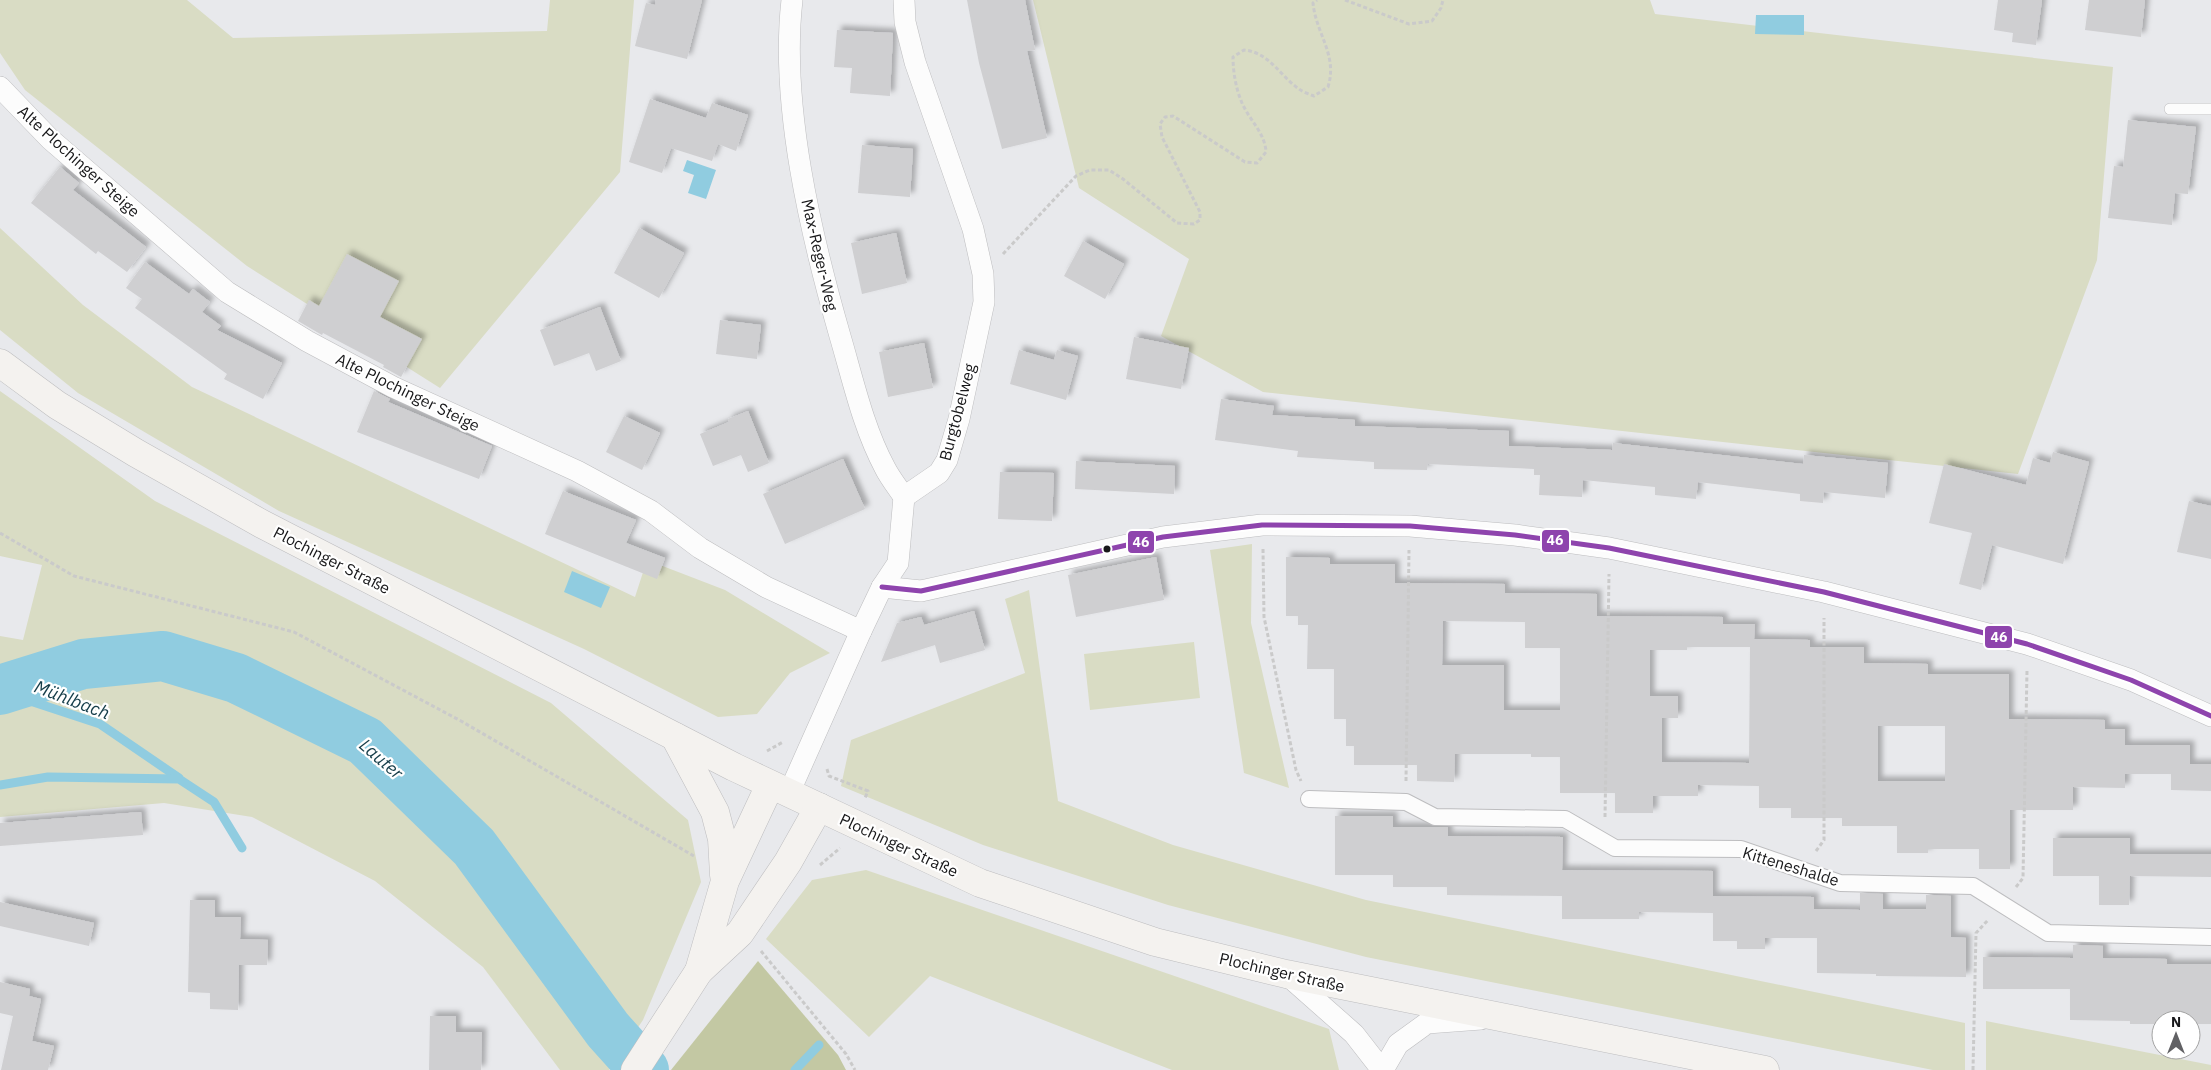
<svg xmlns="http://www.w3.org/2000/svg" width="2211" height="1070" viewBox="0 0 2211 1070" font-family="'IBM Plex Sans',sans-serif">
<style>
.green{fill:#d9dcc4}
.forest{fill:#c3c8a3}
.water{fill:#90cce0}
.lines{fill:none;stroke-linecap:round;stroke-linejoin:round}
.stream{stroke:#90cce0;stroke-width:9}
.river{stroke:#90cce0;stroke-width:50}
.building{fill:#cfcfd1;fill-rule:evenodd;filter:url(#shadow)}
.service-casing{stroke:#bdbdbf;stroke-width:12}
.pedestrian-casing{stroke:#bdbdbf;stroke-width:18}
.minor-casing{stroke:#bdbdbf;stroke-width:22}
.secondary-casing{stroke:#bdbdbf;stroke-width:29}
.path{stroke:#cacaca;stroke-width:3;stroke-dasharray:4 2.5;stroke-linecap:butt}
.service{stroke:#fcfcfc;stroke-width:11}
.pedestrian{stroke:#fcfcfc;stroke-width:16}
.minor{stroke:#fcfcfc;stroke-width:21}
.secondary{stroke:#f4f2ef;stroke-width:28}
.bus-1-casing{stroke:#fff;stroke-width:9}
.bus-1{stroke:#8e44ad;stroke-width:5}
.bus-dot{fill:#18181a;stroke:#fff;stroke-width:2}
.labels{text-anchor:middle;stroke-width:4.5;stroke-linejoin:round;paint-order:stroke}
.street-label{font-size:16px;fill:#18181a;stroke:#fff}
.water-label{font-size:18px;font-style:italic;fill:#153d49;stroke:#fff}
.line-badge{stroke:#fff;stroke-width:2}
.badge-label{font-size:14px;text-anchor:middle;font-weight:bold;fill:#fff}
</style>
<defs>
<filter id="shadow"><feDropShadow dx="4.5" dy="-4.5" stdDeviation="2.5" flood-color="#0004"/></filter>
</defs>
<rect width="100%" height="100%" fill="#e8e9ec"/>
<!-- green -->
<g class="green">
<path d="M0,0h187l46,38 314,-7 3,-31h84l-14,172 -180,216 -193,-122 -222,-176 -25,-37z"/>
<path d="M1033,0h617l5,14 458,53 -16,193 -79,214 -755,-82 -102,-56 28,-77 -110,-71z"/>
<path d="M0,228l83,77 109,82 443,210 12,-37 78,30 105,63 -40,20 -33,41 -39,3 -134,-68 -305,-138 -201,-118 -78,-63z"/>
<path d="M0,391l155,110 396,202 137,117 13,62 -58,138 -34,50h-49l-77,-103 -108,-86 -123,-64 -88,-14 -164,14v-181l23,4 19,-75 -42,-9z"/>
<path d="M1252,544l-1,79 38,165 -45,-15 -34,-223z"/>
<path d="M1029,590l29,211 115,44 193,55 599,123v47h-32l-567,-113 -198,-52 -185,-60 -142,-59 10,-46 174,-67 -20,-74z"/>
<path d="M1194,642l6,56 -110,12 -6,-56z"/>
<path d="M866,870l463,159 10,41h-167l-242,-94 -61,61 -103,-98 46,-59z"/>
<path d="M1986,1021l225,44v5h-225z"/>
</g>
<!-- forest -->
<path class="forest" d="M758,961l80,94 8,15h-175z"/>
<!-- water -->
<g class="water">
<path d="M1756,15h48v20l-49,-1z"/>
<path d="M687,160l29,10 -10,29 -18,-6 6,-18 -11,-4z"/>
<path d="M572,571l38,16 -9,21 -37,-16z"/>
</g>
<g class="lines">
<!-- stream -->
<g class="stream">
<path d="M0,691l100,33 79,54"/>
<path d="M0,785l48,-8 131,2 35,23 28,46"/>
<path d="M795,1070l24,-25"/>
</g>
<!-- river -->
<path class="river" d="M0,690l83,-26 80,-8 73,22 129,63 109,106 134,183 36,40"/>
</g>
<!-- building -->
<g class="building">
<path d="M656,0h46l-15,59 -52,-13 11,-43 9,2z"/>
<path d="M967,0h58l10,50 -8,1 20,87 -45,11 -23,-86z"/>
<path d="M1998,0h44l-6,45 -24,-3 1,-9 -19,-3z"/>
<path d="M2089,0h56l-4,37 -56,-7z"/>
<path d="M837,30l56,3 -3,63 -40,-3 2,-25 -18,-1z"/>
<path d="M650,99l56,19 6,-15 36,12 -12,36 -18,-7 -6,17 -41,-13 -9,25 -33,-11z"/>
<path d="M2128,120l68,7 -8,67 -13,-1 -3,32 -64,-7 6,-52 9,1z"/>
<path d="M862,145l51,4 -3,48 -52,-4z"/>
<path d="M60,167l19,16 -6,7 73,57 -19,25 -29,-21 -2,3 -65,-51z"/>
<path d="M639,228l45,25 -25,45 -45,-25z"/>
<path d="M896,233l11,50 -45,11 -11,-51z"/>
<path d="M1083,241l41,23 -19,35 -41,-23z"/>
<path d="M347,254l52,27 -19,36 42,22 -21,38 -18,-10 1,-2 -61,-32 -1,2 -24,-14 11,-21 10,6z"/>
<path d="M145,262l44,32 4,-5 17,13 -8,10 19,14 -4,4 65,33 -19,36 -39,-20 3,-5 -92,-66 7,-9 -16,-11z"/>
<path d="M600,307l21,54 -25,10 -7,-18 -35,13 -14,-36z"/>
<path d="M720,320l41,5 -4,34 -41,-5z"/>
<path d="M1134,337l55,11 -8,41 -55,-10z"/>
<path d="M924,343l9,45 -45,9 -9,-45z"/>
<path d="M1019,350l35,10 3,-10 21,6 -12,44 -56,-16z"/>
<path d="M374,391l16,8 -2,3 104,44 -13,33 -122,-47z"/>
<path d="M1221,399l53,7 -2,9 83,5v6l154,5v15l103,4 1,-7 190,21 1,-9 84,8 -3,35 -61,-6 -1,11 -23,-2v-7l-102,-12 -2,17 -41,-4v-8l-72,-7 -1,17 -43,-2 1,-20h-6v-6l-106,-5 -1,6 -53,-1v-7l-77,-5 1,-6 -83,-11z"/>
<path d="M748,411l21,52 -21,9 -7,-17 -28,11 -13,-32 29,-12 -1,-3z"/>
<path d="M624,416l36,17 -18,37 -36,-18z"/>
<path d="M2053,452l36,10 -26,102 -71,-19 -11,45 -22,-6 13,-51 -43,-10 15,-59 82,21 7,-27 17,5z"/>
<path d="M843,459l22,50 -80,35 -22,-50z"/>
<path d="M1076,461l99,5 -1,28 -99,-5z"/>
<path d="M1000,472l54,1 -2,48 -54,-2z"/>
<path d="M563,491l73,29 -10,23 39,15 -8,21 -112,-45z"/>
<path d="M2189,501l22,5v53l-34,-7z"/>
<path d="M1156,557l8,43 -88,17 -8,-42z"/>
<path d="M1286,557l44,1v6h65v19l110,1v9l92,1v22l126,1v7h32l-1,15 56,1v7h54v16l64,1v10h81v45l96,1v9h20v16h65v19h21v27l-40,-1v-16h-46v14l-52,-1v23h-63v59h-31v-20h-51v4h-31v-27h-55v-8h-51v-10h-32v-22l-61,-1v11h-45v17h-38v-20h-55v-36h-29v-3h-76l-1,28 -37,-1v-16h-63v-19h-8v-27h-12v-50h-27l1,-44h-10v-9h-12zM1443,621l82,1v26h35v62h-56v-45h-62zM1687,647h63l-1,116 -87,-1v-44h16v-22h-28v-46h37zM1878,726h67v55h-67z"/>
<path d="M974,611l11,39 -45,13 -5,-18 -54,17 16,-39 24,-6 3,8z"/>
<path d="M141,812l2,23 -143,11v-23z"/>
<path d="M1335,816h58v11h55v9l115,1 -1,33 151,1v25l101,1v12l46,1v-17l23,1v15h43v-14l25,1v41l15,1v39l-90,-1v-2l-59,-1v-35h-52v11h-28v-8h-24v-28l-74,-1v7h-77v-23l-115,-1v-8h-54v-12h-58z"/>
<path d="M2053,838h77v16h81v23l-81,-1 -1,29h-30v-29h-46z"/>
<path d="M190,900h25v17h26l-1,22 28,1 -1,25h-28l-1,45 -28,-1v-16l-22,-1z"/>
<path d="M0,902l94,21 -5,23 -89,-20z"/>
<path d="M2073,945l30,1v12l64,1v5h44v60h-20v-4h-30v4h-31v-3l-60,-1v-31h-87v-32l90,1z"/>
<path d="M0,982l30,7 -1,7 12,3 -9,42 22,5 -6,24h-47l12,-54 -13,-3z"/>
<path d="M430,1016h26v16h26l-1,38h-52z"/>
</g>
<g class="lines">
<defs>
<path id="service" d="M2170,109h41"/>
<path id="pedestrian" d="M1309,799l97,3 29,15 130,2 50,29 126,1 99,34 133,3 75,47 163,4"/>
<g id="minor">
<path d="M792,0c-12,105 19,235 48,336 13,44 23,91 45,132 5,10 13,20 19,29"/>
<path d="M0,87l50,52 177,153 80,49 86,46 184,84 74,40 49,37 66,39 95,44"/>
<path d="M904,497l35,-24 8,-13 12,-41 25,-117 -1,-28 -10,-45 -58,-167 -10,-40 -1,-22"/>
<path d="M882,587l39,4 242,-54 99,-12 148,1 105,9 94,13 215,44 203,52 104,36 80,36"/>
<path d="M789,793l72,-162 21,-44 16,-24 6,-66"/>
<path d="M1286,974l68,60 28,36"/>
<path d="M1383,1070l15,-26 29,-21 54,-4"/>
</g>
<g id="secondary">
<path d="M0,363l57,42 79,48 126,71 472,243 246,116 175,59 131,32 479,96"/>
<path d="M675,737l40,75 7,27 2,36"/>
<path d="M699,971l26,-90 45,-96"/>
<path d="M635,1070l64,-99 41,-38 48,-71 31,-55"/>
</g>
</defs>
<!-- service casing -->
<use href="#service" class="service-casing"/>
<!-- pedestrian casing -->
<use href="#pedestrian" class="pedestrian-casing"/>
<!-- minor casing -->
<use href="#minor" class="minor-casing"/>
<!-- secondary casing -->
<use href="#secondary" class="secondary-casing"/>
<!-- path -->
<g class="path">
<path d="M1345,0l64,24 23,-3 9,-13 2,-8"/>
<path d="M1003,254l73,-78 14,-6h19l14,9 54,44 17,1 6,-4v-8l-38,-75 -2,-13 5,-7 8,-1 72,46 12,1 9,-11c-1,-19 -16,-31 -24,-49 -6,-14 -9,-31 -9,-46l11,-7c25,2 36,26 55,39 4,3 10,5 15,7l14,-9c10,-32 -12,-53 -15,-84l4,-3"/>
<path d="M0,533l74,43 220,56 167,89 233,135"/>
<path d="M1263,549l1,68 32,153 5,11"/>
<path d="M767,751l16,-9"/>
<path d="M827,769l2,7 39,15 -3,7"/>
<path d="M1406,781l3,-231"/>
<path d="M1605,817l4,-243"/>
<path d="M1816,851l8,-11v-222"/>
<path d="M820,865l20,-17"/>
<path d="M2016,887l7,-9 4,-208"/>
<path d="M761,951l85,103 9,16"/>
<path d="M1973,1070l3,-137 12,-13"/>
</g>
<!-- service -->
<use href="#service" class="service"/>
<!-- pedestrian -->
<use href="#pedestrian" class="pedestrian"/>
<!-- minor -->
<use href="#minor" class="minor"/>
<!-- secondary -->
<use href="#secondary" class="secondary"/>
<defs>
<path id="bus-1" d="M882,587l39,4 242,-54 99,-12 148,1 105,9 94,13 215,44 203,52 104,36 80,36"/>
</defs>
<!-- bus-1 casing -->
<use href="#bus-1" class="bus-1-casing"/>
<!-- bus-1 -->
<use href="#bus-1" class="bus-1"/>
</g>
<!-- markers -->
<circle class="bus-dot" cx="1107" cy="549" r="4.5"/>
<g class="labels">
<!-- street labels -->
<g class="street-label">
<text transform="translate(79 161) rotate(42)" y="6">Alte Plochinger Steige</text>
<text transform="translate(820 255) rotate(77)" y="6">Max-Reger-Weg</text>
<text transform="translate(408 392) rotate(26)" y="6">Alte Plochinger Steige</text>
<text transform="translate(957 412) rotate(-75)" y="6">Burgtobelweg</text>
<text transform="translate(332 560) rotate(27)" y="6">Plochinger Straße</text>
<text transform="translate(899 845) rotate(25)" y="6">Plochinger Straße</text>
<text transform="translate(1791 866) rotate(17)" y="6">Kitteneshalde</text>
<text transform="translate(1282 972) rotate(13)" y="6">Plochinger Straße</text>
</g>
<!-- water labels -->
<g class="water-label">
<text transform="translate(72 700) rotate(21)" y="6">Mühlbach</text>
<text transform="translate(381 759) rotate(41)" y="6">Lauter</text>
</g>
</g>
<g class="line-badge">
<rect x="1541" y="529" width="29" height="24" rx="5" fill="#8e44ad"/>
<rect x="1127" y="530" width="28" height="24" rx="5" fill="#8e44ad"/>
<rect x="1984" y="625" width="29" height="24" rx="5" fill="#8e44ad"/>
</g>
<g class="badge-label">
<text x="1555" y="545">46</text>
<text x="1141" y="547">46</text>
<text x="1999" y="642">46</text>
</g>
<!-- north arrow -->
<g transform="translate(2176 1035)"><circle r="24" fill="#ffffff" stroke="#a3a3a3"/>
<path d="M0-4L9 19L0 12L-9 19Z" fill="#616164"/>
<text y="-8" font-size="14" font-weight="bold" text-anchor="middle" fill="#18181a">N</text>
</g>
</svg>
